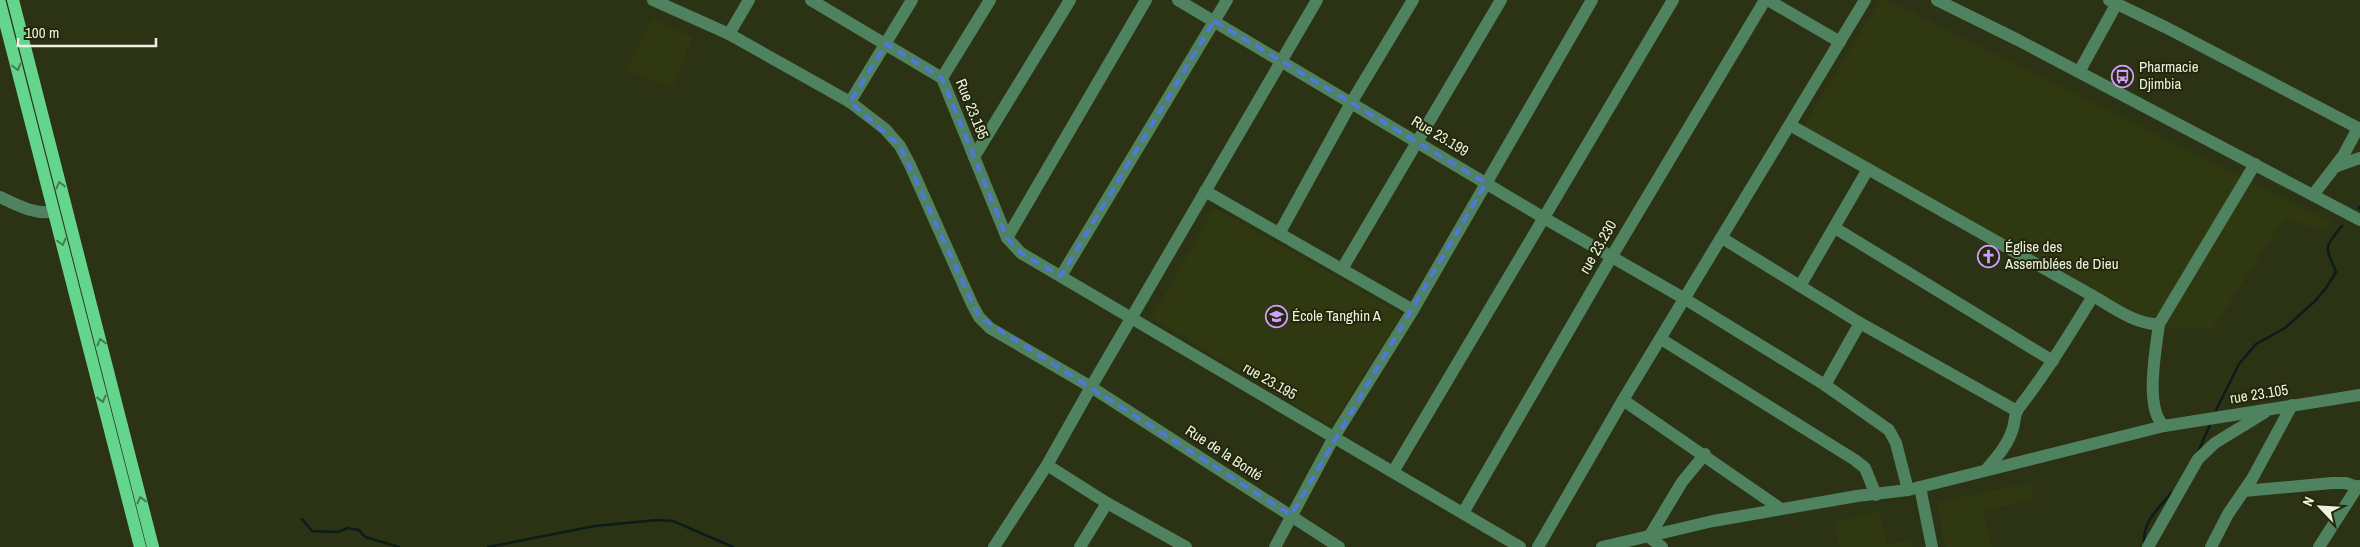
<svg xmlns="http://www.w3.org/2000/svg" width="2360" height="547" viewBox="0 0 2360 547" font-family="'Archivo Narrow',sans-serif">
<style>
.built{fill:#303811}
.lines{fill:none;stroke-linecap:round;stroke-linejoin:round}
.stream{stroke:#0b1c1a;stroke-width:2.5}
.minor{stroke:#4f825f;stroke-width:12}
.major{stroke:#64d58d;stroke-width:12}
.oneway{stroke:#437e4b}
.marked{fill:none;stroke:#5177da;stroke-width:4;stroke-dasharray:10 6;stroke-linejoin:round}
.labels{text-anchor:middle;stroke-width:4;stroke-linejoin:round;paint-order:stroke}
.poi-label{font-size:15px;fill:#edf2e0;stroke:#222809;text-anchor:start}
.street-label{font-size:15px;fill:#edf2e0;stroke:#222809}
</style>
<rect width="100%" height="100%" fill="#2c3214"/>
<!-- built -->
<g class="built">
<path d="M1880,0h8l443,221 -5,9 -42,-11 -71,109h-51l-359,-201z"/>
<path d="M652,19l41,18 -21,50 -45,-17z"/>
<path d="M1215,208l187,106 -71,112 -180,-108z"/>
<path d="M2030,483l5,16 -51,12 8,36h-47l-8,-45z"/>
<path d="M1878,511l10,34 22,-6 2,8h-72l-6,-25z"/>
</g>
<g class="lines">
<!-- stream -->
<g class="stream">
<path d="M2359,208l1,-1"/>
<path d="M2216,410l23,-46 17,-20 29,-16 30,-27 11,-13 10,-16c-10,-26 -14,-22 6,-46"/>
<path d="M2198,452l12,-27"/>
<path d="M302,519l10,12 26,1 10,-4 11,2 6,7 34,10"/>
<path d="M2144,543c-1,-23 14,-33 27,-50"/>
<path d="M488,547l107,-21 62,-6 16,1 60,26"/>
</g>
<!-- minor -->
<g class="minor">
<path d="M653,0l76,34 121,68 35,27 15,17 10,19 62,139 7,13 11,11 101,59 248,160"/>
<path d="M811,0l131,78 65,160 14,15 499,294"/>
<path d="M1178,0l366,218 141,81 140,86 64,45 7,13 12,47"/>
<path d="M1768,0l72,42"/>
<path d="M1937,0l81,40 342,180"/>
<path d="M2109,0l58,28 191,100 -15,28 -30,39"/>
<path d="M729,34l20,-34"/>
<path d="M2079,72l38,-69"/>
<path d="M942,78l48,-78"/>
<path d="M850,102l62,-102"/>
<path d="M1790,125l303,171c20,11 43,29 66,28l96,-160"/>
<path d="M974,157l96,-157"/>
<path d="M2337,166l23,-8"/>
<path d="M1205,191l208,119"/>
<path d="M0,197c19,9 33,17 54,15"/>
<path d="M1835,228l218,133"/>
<path d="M1280,232l71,-129 62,-103"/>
<path d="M1007,238l139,-238"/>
<path d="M1722,238l138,85 157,88"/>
<path d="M1342,269l159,-269"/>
<path d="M1061,276l166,-276"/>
<path d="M1800,286l68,-117"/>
<path d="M2159,324c-3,25 -15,85 5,102"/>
<path d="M1661,339l194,121 10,8 11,27"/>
<path d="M1825,385l35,-62"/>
<path d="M1623,400l158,109"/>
<path d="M1047,465l60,38 79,44"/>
<path d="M1986,470c10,-12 21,-24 26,-39 3,-7 2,-16 6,-22 28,-36 51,-74 75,-113"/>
<path d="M1393,472l280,-472"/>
<path d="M1920,487l12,60"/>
<path d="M2244,491l88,-8h14l14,5"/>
<path d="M1463,513l149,-257 153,-256"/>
<path d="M994,547l53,-82 44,-78 226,-387"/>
<path d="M1080,547l27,-44"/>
<path d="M1275,547l59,-110 79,-127 179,-310"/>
<path d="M1538,547l85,-147 242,-400"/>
<path d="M1602,547l111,-26 144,-25 51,-6 256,-64 196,-31"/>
<path d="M1662,547l-13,-10 33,-55 23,-28"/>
<path d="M2148,547l50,-88 17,-16 49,-30"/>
<path d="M2211,547l17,-33 24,-35 40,-74"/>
<path d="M2319,547l39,-61"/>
</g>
<!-- major -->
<g class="major">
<path d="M13,0l140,547"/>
<path d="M0,3l140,544"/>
</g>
</g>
<!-- one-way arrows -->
<defs><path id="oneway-chevron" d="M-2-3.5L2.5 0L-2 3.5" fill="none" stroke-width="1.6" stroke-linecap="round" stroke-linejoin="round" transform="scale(1.25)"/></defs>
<g class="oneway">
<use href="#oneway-chevron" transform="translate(17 67) rotate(75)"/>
<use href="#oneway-chevron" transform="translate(60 185) rotate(-104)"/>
<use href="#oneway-chevron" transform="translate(62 242) rotate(75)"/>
<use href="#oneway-chevron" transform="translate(101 342) rotate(-104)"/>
<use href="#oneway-chevron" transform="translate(102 399) rotate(76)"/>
<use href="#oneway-chevron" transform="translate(141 500) rotate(-104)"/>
</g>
<!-- marked area -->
<path class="marked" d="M1214,21l272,162 -195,332 -312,-198 -79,-171 -50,-44 36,-58 56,34 65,160 14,15 40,23z"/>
<!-- icons -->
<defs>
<symbol id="bus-ring" viewBox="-11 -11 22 22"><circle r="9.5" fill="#222809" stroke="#d19dfe" stroke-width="1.5"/><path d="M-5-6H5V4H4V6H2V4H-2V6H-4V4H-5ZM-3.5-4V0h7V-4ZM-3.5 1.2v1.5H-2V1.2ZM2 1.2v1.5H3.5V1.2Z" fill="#d19dfe"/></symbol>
<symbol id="church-ring" viewBox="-11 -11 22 22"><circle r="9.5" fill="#222809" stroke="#d19dfe" stroke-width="1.5"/><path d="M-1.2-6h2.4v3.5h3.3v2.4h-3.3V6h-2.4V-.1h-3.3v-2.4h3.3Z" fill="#d19dfe"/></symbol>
<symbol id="school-ring" viewBox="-11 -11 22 22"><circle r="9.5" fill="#222809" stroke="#d19dfe" stroke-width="1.5"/><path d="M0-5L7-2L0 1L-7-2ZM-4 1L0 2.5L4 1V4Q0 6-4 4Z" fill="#d19dfe"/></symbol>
</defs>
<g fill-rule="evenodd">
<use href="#bus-ring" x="2110" y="64" width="25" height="25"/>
<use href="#church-ring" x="1976" y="244" width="25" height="25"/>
<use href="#school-ring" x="1264" y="304" width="25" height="25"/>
</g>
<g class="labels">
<!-- poi labels -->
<g class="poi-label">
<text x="2139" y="72">Pharmacie<tspan x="2139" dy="17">Djimbia</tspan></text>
<text x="2005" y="252">Église des<tspan x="2005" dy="17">Assemblées de Dieu</tspan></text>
<text x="1292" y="321">École Tanghin A</text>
</g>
<!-- street labels -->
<g class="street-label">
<text transform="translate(972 109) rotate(68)" y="5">Rue 23.195</text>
<text transform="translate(1440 136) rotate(31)" y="5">Rue 23.199</text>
<text transform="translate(1598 247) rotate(-60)" y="5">rue 23.230</text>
<text transform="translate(1270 381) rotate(30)" y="5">rue 23.195</text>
<text transform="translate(2259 394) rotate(-9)" y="5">rue 23.105</text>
<text transform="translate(1224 453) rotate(33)" y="5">Rue de la Bonté</text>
</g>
</g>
<!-- north arrow -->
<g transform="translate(2320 507) rotate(295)" stroke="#222809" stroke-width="4" paint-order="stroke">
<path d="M0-4L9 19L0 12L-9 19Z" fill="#edf2e0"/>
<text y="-8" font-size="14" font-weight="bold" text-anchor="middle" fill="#edf2e0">N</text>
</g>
<!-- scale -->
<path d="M18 38v8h138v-8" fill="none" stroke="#edf2e0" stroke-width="2.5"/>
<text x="25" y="38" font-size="15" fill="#edf2e0" stroke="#222809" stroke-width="4" paint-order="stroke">100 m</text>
</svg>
